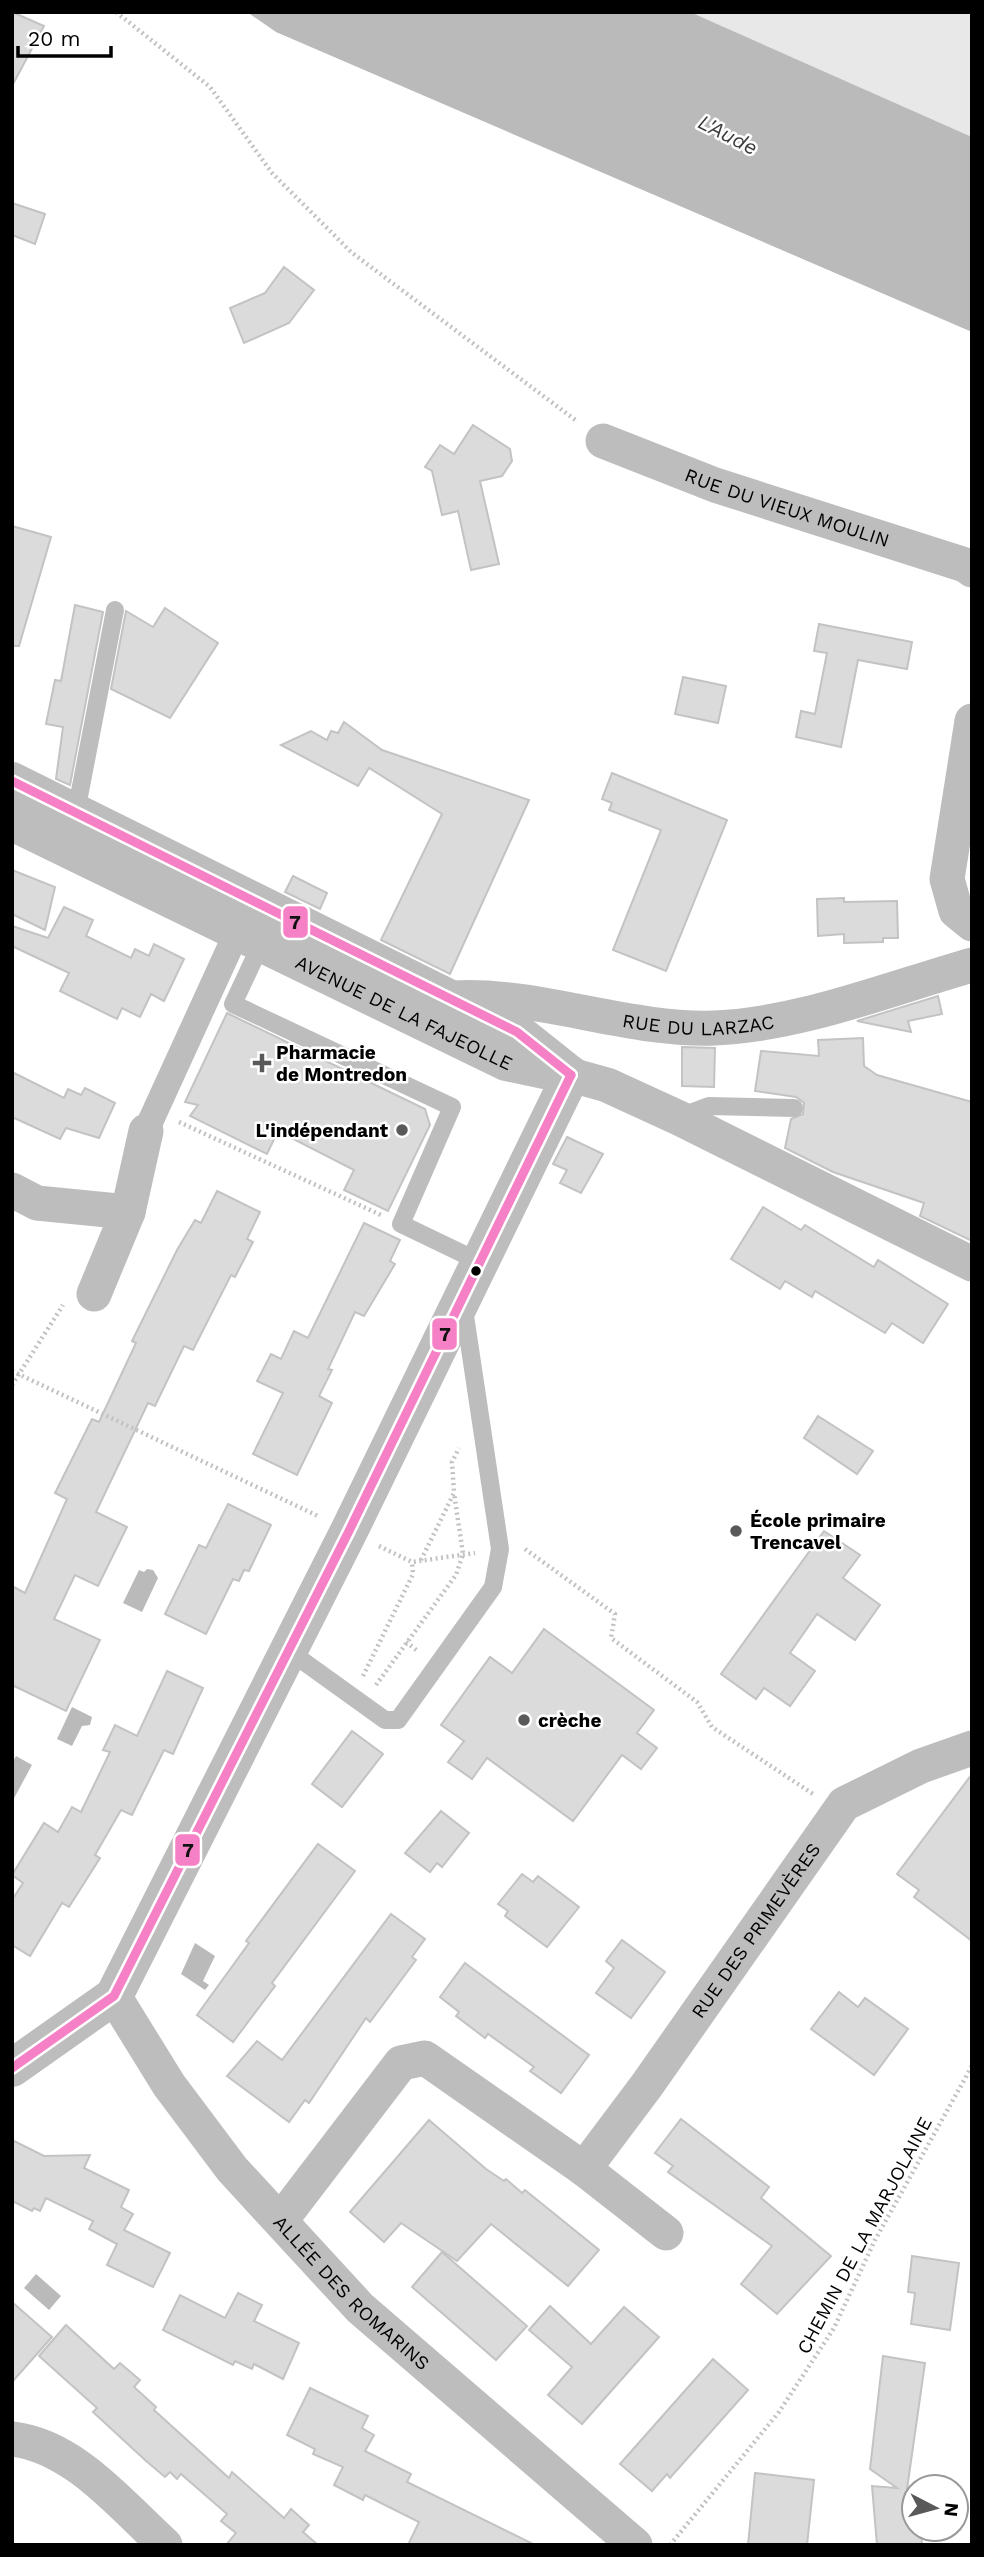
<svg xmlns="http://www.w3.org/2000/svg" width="984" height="2557" viewBox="0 0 984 2557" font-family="'Work Sans',sans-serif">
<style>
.green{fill:#e8e8e8}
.water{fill:#bababa}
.building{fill:#dbdbdb;stroke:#c3c3c3;stroke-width:2}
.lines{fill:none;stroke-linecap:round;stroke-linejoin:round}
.path{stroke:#c2c2c2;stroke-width:4.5;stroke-dasharray:2 3.5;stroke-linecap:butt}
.service{stroke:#bdbdbd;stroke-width:18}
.pedestrian{stroke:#bdbdbd;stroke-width:26}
.minor{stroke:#bdbdbd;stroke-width:35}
.tertiary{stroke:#bdbdbd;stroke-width:38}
.bus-1-casing{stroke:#fff;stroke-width:14}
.bus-1{stroke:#f680c6;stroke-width:9}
.poi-dot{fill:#595959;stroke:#fff;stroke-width:2.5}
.bus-dot{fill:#000;stroke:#fff;stroke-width:2.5}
.labels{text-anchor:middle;stroke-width:5;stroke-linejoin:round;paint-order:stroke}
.street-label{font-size:19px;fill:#000;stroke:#fff}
.poi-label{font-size:19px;font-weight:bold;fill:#000;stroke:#fff;text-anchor:start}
.water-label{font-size:21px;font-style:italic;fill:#3d3d3d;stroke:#fff}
.line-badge{stroke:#fff;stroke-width:2.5}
.pale-badge-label{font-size:19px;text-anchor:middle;font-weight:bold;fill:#111}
</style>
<rect width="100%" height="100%" fill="#fff"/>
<!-- green -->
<path class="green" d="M690,12h282v125z"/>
<!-- water -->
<g class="water">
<path d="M247,12h443l282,125v195l-696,-300z"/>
<path d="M147,1569l6,1 5,8 -16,34 -19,-9 16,-33 5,2z"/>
<path d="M72,1707l20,10 -2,8 -8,1 -10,20 -15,-7z"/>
<path d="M16,1756l16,9 -20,37v-39z"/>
<path d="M195,1943l20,13 -12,25 6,4 -4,5 -24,-16z"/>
<path d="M36,2274l25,22 -12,14 -25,-22z"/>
</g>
<!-- building -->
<g class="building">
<path d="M12,12l32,14 -32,60z"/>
<path d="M12,203l33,11 -10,30 -23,-9z"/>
<path d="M284,267l30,23 -25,33 -45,20 -14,-35 35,-15z"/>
<path d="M473,425l37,24 2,12 -10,15 -22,5 19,83 -28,6 -13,-59 -16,4 -10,-44 -7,-4 15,-22 14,9z"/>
<path d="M12,526l39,11 -32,109h-7z"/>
<path d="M75,605l28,7 -33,173 -14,-6 7,-52 -17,-3 9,-44 6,1z"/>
<path d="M165,608l53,35 -48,75 -59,-29 15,-78 27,16z"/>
<path d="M819,624l93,18 -5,27 -49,-9 -17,87 -45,-10 5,-26 14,3 12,-61 -13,-2z"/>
<path d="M683,677l43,9 -8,37 -43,-9z"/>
<path d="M344,722l38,28 147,50 -79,174 -69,-34 61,-126 -73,-46 -11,18 -77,-41 30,-14 16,9 4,-9 7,2z"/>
<path d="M612,773l115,47 -61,151 -53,-21 48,-120 -52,-20 3,-7 -10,-4z"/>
<path d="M12,870l43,17 -10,43 -33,-16z"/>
<path d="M293,876l34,17 -7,16 -35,-17z"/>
<path d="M844,898v4l53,-1 1,37h-15v4l-39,1v-9l-26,2 -1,-37z"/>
<path d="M64,907l29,13 -7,16 45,22 4,-9 14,7 5,-12 30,15 -20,42 -13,-7 -11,23 -18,-9 -5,11 -57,-28 9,-18 -57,-27v-20l36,12z"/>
<path d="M938,996l4,18 -34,7 3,11 -54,-11z"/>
<path d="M227,1013l198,96 5,16 -42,86 -44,-21 10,-20 -76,-39 -11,23 -77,-38 8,-11 -13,-3z"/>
<path d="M863,1038l1,28 13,9 95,27v139l-52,-25 4,-13 -91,-31 -48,-24 6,-29 12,-5 1,-11 -8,-6 -41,-6 6,-40 58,5 -1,-16z"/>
<path d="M682,1047l33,1 -1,39 -32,-1z"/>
<path d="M12,1072l52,26 4,-9 13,6 4,-7 30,15 -16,35 -33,-10 -6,11 -48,-22z"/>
<path d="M567,1137l36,17 -22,39 -21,-10 7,-13 -14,-6z"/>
<path d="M217,1191l43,21 -13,27 6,3 -18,35 -4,-2 -38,75 -9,-4 -29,60 -7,-3 -52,109 31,15 -29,59 -23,-11 -21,44 46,21 -34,71 -54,-26v-99l13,7 42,-94 -12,-6 37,-74 7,3 37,-79 -4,-2 45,-91 18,-30 6,3z"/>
<path d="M763,1207l38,23 4,-5 69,42 4,-7 70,44 -25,39 -31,-20 -7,10 -70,-42 -3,6 -27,-16 -5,8 -49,-30z"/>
<path d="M364,1223l36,17 -10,21 5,3 -31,52 -9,-4 -27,57 4,1 -13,26 13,7 -35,72 -44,-21 30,-61 -26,-12 14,-27 10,5 13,-28 14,7z"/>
<path d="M818,1416l55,35 -16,23 -53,-36z"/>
<path d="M228,1504l43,21 -22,46 -5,-1 -5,11 -6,-2 -27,55 -41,-20 34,-69 7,3z"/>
<path d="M824,1531l36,24 -17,23 37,27 -25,35 -38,-26 -27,39 25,18 -25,35 -26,-18 -8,11 -35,-25z"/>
<path d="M544,1629l110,81 -17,23 20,15 -16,21 -19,-14 -49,66 -86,-63 -15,21 -24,-17 16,-21 -23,-16 49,-68 22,16z"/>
<path d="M167,1671l36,17 -30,66 -9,-4 -32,65 -11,-5 -26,45 5,3 -31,49 -7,-4 -32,53 -18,-11v-45l11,-17 -11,-8 32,-52 14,9 14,-25 9,5 29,-60 -7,-2 12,-25 22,11z"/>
<path d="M352,1731l31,23 -41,53 -30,-23z"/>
<path d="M972,1774v167l-58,-44 5,-7 -22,-16z"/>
<path d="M441,1811l28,22 -27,34 -5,-4 -7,9 -25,-19z"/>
<path d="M318,1844l37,27 -83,112 3,3 -42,56 -36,-27 52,-72 -3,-2z"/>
<path d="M522,1874l11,8 5,-6 41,31 -32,40 -42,-31 3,-5 -10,-7z"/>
<path d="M391,1914l34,25 -13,18 4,3 -46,62 -4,-4 -57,85 -4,-3 -16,22 -62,-46 30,-35 25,19z"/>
<path d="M622,1940l43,32 -34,46 -35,-25 18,-25 -8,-7z"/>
<path d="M465,1963l124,92 -28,38 -31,-22 4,-4 -46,-33 -3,4 -29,-22 3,-4 -19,-15z"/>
<path d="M839,1992l19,15 7,-9 43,31 -34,46 -63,-46z"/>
<path d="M681,2119l88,68 -8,11 70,58 -54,58 -36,-30 31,-38 -104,-74 5,-6 -18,-13z"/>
<path d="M429,2120l57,49 18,12 2,-2 16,14 3,-3 74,60 -31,36 -77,-62 -34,37 -56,-38 -17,19 -34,-30z"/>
<path d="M12,2140l32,16 46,-1 -6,13 45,22 -8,17 12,7 -9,16 46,23 -17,34 -46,-22 10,-21 -28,-15 4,-8 -47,-23 -6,13 -6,-3 -2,3 -20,-10z"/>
<path d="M442,2252l85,74 -31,34 -84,-73z"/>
<path d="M912,2256l47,7 -9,67 -39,-6 4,-31 -7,-1z"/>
<path d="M238,2293l24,12 -8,16 45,22 -16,36 -29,-15 -2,5 -17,-8 -2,4 -70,-35 17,-35 45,23z"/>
<path d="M12,2302l40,35 -40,45z"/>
<path d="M550,2306l41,38 33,-37 35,30 -77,87 -34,-29 24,-28 -43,-37z"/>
<path d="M66,2325l48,44 6,-6 20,17 -6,7 22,20 -2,3 75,68 3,-6 52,46 7,-9 18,16 -6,7 15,13h-92l10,-12 -15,-12 6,-7 -46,-40 -4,5 -7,-7 -5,5 -20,-17 -52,-48 4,-4 -58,-52z"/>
<path d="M883,2356l42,7 -18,126 7,1v39h7l1,16h-45l-5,-59 25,2 -27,-19z"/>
<path d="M713,2359l35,31 -78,88 -3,-4 -15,17 -32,-27z"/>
<path d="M310,2388l58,28 -6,12 12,7 -9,16 46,23 -4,8 128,63h-127l11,-23 -54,-27 -2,5 -29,-15 9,-18 -30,-13 2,-5 -28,-14z"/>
<path d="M755,2473l59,7 -7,65h-59z"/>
</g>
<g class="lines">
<!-- path -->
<g class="path">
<path d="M116,12l94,75 62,86 79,79 227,170"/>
<path d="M179,1122l202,93"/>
<path d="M12,1371l306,145"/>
<path d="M12,1385l51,-80"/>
<path d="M379,1546l33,16 63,-9"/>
<path d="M525,1549l90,65 -4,24 86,64 15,25 101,67"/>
<path d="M421,1560l33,-67 -2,-31 7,-14"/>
<path d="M406,1642l13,10"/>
<path d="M363,1676l50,-102 -1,-12"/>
<path d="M376,1685l80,-110 7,-21 -9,-61"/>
<path d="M670,2545l109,-133 55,-84 41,-88 97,-174"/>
</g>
<!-- service -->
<g class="service">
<path d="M76,812l39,-202"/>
<path d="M263,940l-30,64 219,103 -51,117 79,38"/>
<path d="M680,1117l29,-11 85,2"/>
<path d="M289,1651l96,69h13l95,-133 7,-38 -36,-240"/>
</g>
<!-- pedestrian -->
<path class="pedestrian" d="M146,1131l91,-199"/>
<!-- minor -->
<g class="minor">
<path id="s1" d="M603,441l112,44 250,80 7,5"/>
<path d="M972,721l-25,158 9,32 16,13"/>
<path id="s2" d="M450,1003l2,-5c87,-5 174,33 263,30 87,-4 173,-39 257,-63"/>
<path d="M571,1075l36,10 72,33 293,146"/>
<path d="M12,1190l25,13 91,9"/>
<path d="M94,1294l34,-82 18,-81"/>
<path id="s3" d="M114,1996l55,89 63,84 128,139 275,237"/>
<path id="s4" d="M584,2169l63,-84 197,-281 77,-38 51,-18"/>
<path d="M281,2220l120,-157 24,-5 159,111 82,64"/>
<path d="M12,2439c62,7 109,66 153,106"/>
</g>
<!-- tertiary -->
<g class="tertiary">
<path d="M12,781l505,251 54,43"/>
<path id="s5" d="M12,822l494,240 57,12"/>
<path d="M12,2068l102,-72 235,-465 222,-456"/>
</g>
<defs>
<g id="bus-1">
<path d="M12,781l505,251 54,43"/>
<path d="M12,2068l102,-72 235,-465 222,-456"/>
</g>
</defs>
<!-- bus-1 casing -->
<use href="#bus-1" class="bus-1-casing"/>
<!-- bus-1 -->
<use href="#bus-1" class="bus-1"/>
</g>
<!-- markers -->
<g class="poi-dot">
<path d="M258.5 1052.5h7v7h7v7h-7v7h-7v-7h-7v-7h7z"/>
<circle cx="402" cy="1130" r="7"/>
<circle cx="736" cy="1531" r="7"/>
<circle cx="524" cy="1720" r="7"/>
</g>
<circle class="bus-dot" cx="476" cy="1271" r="6"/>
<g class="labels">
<!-- street labels -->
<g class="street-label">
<text dy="7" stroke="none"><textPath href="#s1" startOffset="196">RUE DU VIEUX MOULIN</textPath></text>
<text dy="7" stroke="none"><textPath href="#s5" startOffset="436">AVENUE DE LA FAJEOLLE</textPath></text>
<text dy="7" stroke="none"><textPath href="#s2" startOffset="254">RUE DU LARZAC</textPath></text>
<text dy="7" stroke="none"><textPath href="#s4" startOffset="294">RUE DES PRIMEVÈRES</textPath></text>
<text transform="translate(864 2235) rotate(-62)" y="7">CHEMIN DE LA MARJOLAINE</text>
<text dy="7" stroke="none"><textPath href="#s3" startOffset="382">ALLÉE DES ROMARINS</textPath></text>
</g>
<!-- poi labels -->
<g class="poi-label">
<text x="276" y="1059">Pharmacie<tspan x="276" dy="22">de Montredon</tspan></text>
<text x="388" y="1137" text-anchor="end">L'indépendant</text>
<text x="750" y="1527">École primaire<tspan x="750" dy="22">Trencavel</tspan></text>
<text x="538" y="1727">crèche</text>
</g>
<!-- water labels -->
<g class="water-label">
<text transform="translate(728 135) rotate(27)" y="7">L'Aude</text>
</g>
</g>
<g class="line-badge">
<rect x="282" y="905" width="27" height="34" rx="7" fill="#f680c6"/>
<rect x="431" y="1317" width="27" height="34" rx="7" fill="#f680c6"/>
<rect x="174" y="1833" width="27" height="34" rx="7" fill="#f680c6"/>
</g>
<g class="pale-badge-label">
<text x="295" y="929">7</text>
<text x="445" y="1341">7</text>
<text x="188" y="1857">7</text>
</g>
<!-- border -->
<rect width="984" height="2557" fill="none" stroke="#000000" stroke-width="28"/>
<!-- north arrow -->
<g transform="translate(935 2508) rotate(96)"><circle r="33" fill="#ffffff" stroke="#999999" stroke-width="2"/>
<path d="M0-5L12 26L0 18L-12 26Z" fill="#595959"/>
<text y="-10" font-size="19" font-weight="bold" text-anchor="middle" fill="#000000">N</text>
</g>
<!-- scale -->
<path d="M18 46v10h93v-10" fill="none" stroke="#000000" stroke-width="3.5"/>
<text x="28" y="46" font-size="21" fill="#000000" stroke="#ffffff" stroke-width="5" paint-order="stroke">20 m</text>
</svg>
